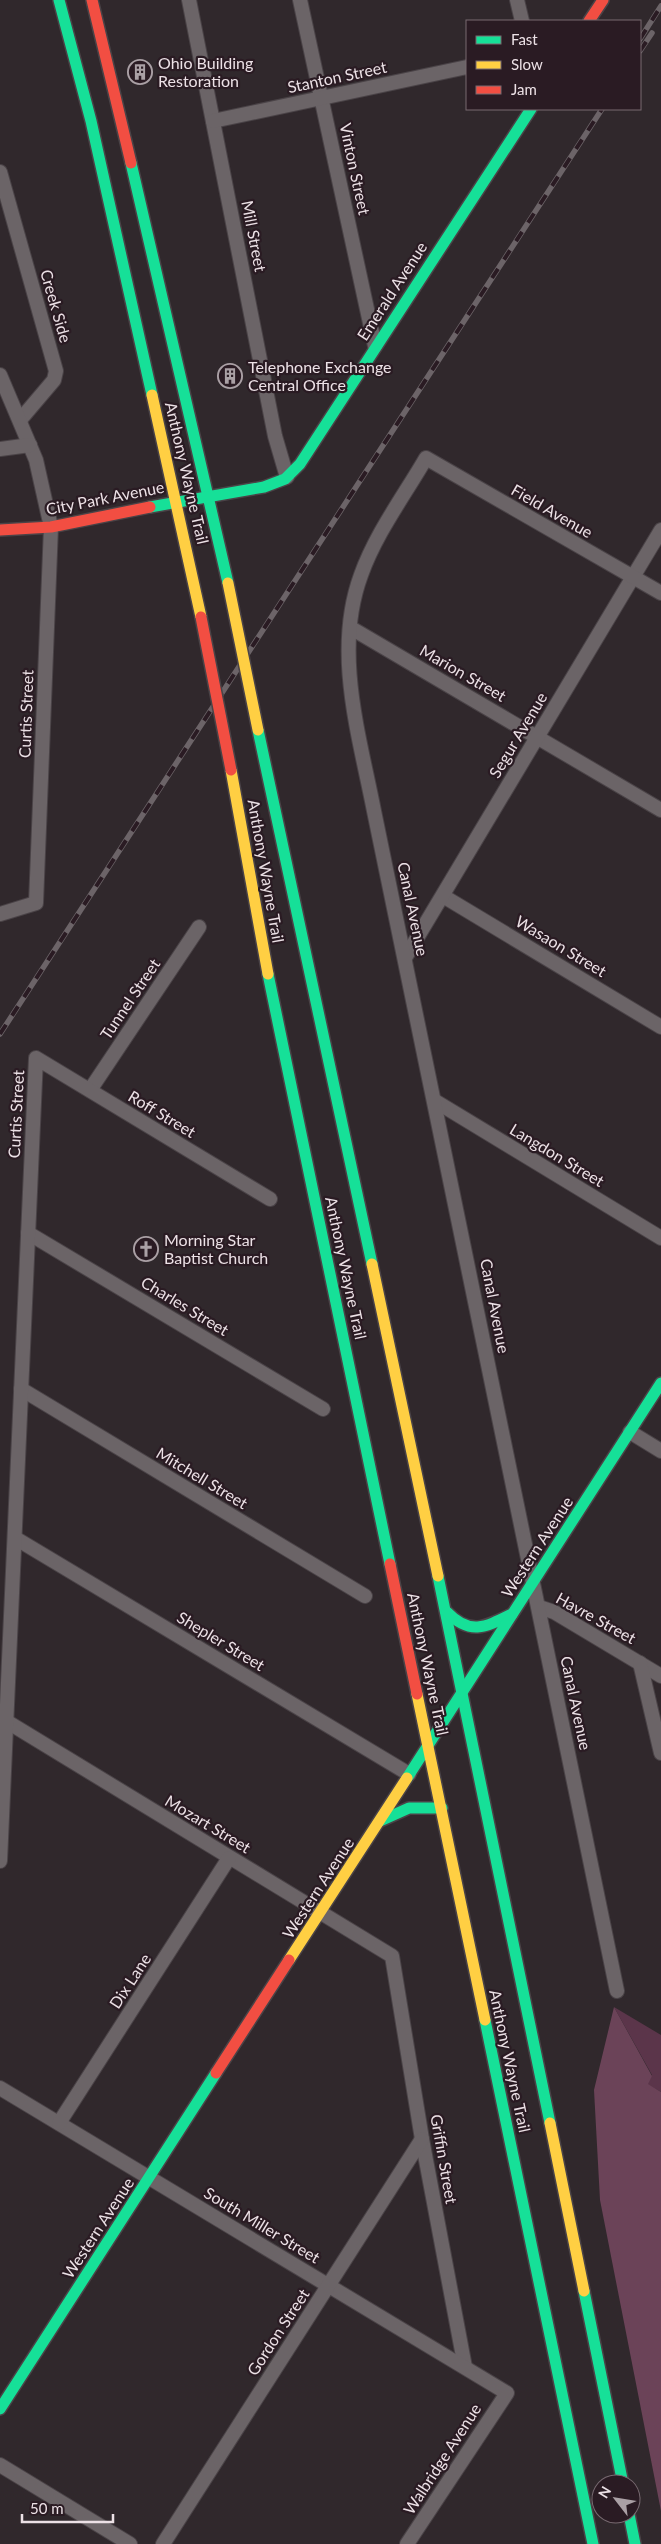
<svg xmlns="http://www.w3.org/2000/svg" width="661" height="2544" viewBox="0 0 661 2544" font-family="Lato,sans-serif">
<style>
.green{fill:#5b354a}
.forest{fill:#6b4358}
.lines{fill:none;stroke-linecap:round;stroke-linejoin:round}
.street-casing{stroke:#4a4347;stroke-width:16}
.fast-casing{stroke:#4a4347;stroke-width:14}
.slow-casing{stroke:#4a4347;stroke-width:14}
.jam-casing{stroke:#4a4347;stroke-width:14}
.street{stroke:#6b6467;stroke-width:14}
.fast{stroke:#16e098;stroke-width:11}
.slow{stroke:#ffcf43;stroke-width:11}
.jam{stroke:#f24e42;stroke-width:11}
.rail-casing{stroke:#6c6468;stroke-width:5.5}
.rail{stroke:#2a1b23;stroke-width:4;stroke-dasharray:11;stroke-linecap:butt}
.slow-bridge-casing{stroke:#4a4347;stroke-width:14;stroke-linecap:butt}
.jam-bridge-casing{stroke:#4a4347;stroke-width:14;stroke-linecap:butt}
.slow-bridge{stroke:#ffcf43;stroke-width:11}
.jam-bridge{stroke:#f24e42;stroke-width:11}
.labels{text-anchor:middle;stroke-width:4.5;stroke-linejoin:round;paint-order:stroke}
.poi-label{font-size:16px;fill:#ece1e6;stroke:#2a1b23;text-anchor:start}
.street-label{font-size:16px;fill:#ece1e6;stroke:#2a1b23}
</style>
<rect width="100%" height="100%" fill="#30282c"/>
<!-- green -->
<path class="green" d="M614,2007l47,28v57l-14,-8 5,-9z"/>
<!-- forest -->
<path class="forest" d="M614,2007l38,69 -4,8 13,8v419l-61,-311 -6,-110z"/>
<g class="lines">
<defs>
<g id="street">
<path d="M189,0l86,436 12,41"/>
<path d="M300,0l75,346"/>
<path d="M517,0l5,21"/>
<path d="M213,121l254,-54"/>
<path d="M0,172l56,199 -2,9 -34,40"/>
<path d="M0,375l36,85 15,67 -15,376 -36,11"/>
<path d="M0,449l30,-4"/>
<path d="M351,628l310,182"/>
<path d="M443,896l218,131"/>
<path d="M405,958l256,-428"/>
<path d="M90,1090l109,-163"/>
<path d="M435,1101l226,137"/>
<path d="M28,1233l295,176"/>
<path d="M21,1389l344,207"/>
<path d="M630,1432l31,19"/>
<path d="M15,1538l394,236"/>
<path d="M539,1607l15,5 107,64"/>
<path d="M640,1663l21,90"/>
<path d="M6,1721l386,235 30,183 43,228"/>
<path d="M0,1861l36,-803 234,141"/>
<path d="M617,1991l-243,-1180c-15,-77 -41,-160 -13,-236 15,-42 43,-79 65,-117l235,135"/>
<path d="M0,2088l507,305 -100,151"/>
<path d="M59,2123l170,-265"/>
<path d="M0,2465l130,79"/>
<path d="M163,2544l259,-405"/>
</g>
<g id="fast">
<path d="M59,0l32,121 61,274"/>
<path d="M131,163l97,420"/>
<path d="M150,507l114,-20 21,-8 15,-15 231,-355"/>
<path d="M258,730l114,534"/>
<path d="M268,974l122,590"/>
<path d="M438,1576l112,547"/>
<path d="M447,1612c23,24 39,15 65,2"/>
<path d="M407,1778l254,-395"/>
<path d="M380,1821l29,-13h33"/>
<path d="M485,2020l108,524"/>
<path d="M584,2291l39,193"/>
<path d="M0,2409l216,-336"/>
<path d="M629,2514l6,30"/>
</g>
<g id="slow">
<path d="M152,395l49,222"/>
<path d="M231,770l37,204"/>
<path d="M372,1264l66,312"/>
<path d="M417,1694l68,326"/>
<path d="M289,1960l118,-182"/>
<path d="M550,2123l34,168"/>
</g>
<g id="jam">
<path d="M92,0l39,163"/>
<path d="M589,21l14,-21"/>
<path d="M0,530l51,-3 99,-20"/>
<path d="M390,1564l27,130"/>
<path d="M216,2073l73,-113"/>
</g>
</defs>
<!-- street casing -->
<use href="#street" class="street-casing"/>
<!-- fast casing -->
<use href="#fast" class="fast-casing"/>
<!-- slow casing -->
<use href="#slow" class="slow-casing"/>
<!-- jam casing -->
<use href="#jam" class="jam-casing"/>
<!-- street -->
<use href="#street" class="street"/>
<!-- fast -->
<use href="#fast" class="fast"/>
<!-- slow -->
<use href="#slow" class="slow"/>
<!-- jam -->
<use href="#jam" class="jam"/>
<defs>
<g id="rail">
<path d="M640,39l21,-33"/>
<path d="M640,51l12,-18"/>
<path d="M0,1034l602,-925"/>
</g>
</defs>
<!-- rail casing -->
<use href="#rail" class="rail-casing"/>
<!-- rail -->
<use href="#rail" class="rail"/>
<defs>
<path id="slow-bridge" d="M228,583l30,147"/>
<path id="jam-bridge" d="M201,617l30,153"/>
</defs>
<!-- slow-bridge casing -->
<use href="#slow-bridge" class="slow-bridge-casing"/>
<!-- jam-bridge casing -->
<use href="#jam-bridge" class="jam-bridge-casing"/>
<!-- slow-bridge -->
<use href="#slow-bridge" class="slow-bridge"/>
<!-- jam-bridge -->
<use href="#jam-bridge" class="jam-bridge"/>
</g>
<!-- icons -->
<defs>
<symbol id="building-ring" viewBox="-11 -11 22 22"><circle r="9.5" fill="#2a1b23" stroke="#aaa0a5" stroke-width="1.5"/><path d="M-4-6H4V6H1V3H-1V6H-4ZM-2.5-4.3h1.7v1.8h-1.7ZM.8-4.3h1.7v1.8H.8ZM-2.5-1h1.7V.8h-1.7ZM.8-1h1.7V.8H.8Z" fill="#aaa0a5"/></symbol>
<symbol id="church-ring" viewBox="-11 -11 22 22"><circle r="9.5" fill="#2a1b23" stroke="#aaa0a5" stroke-width="1.5"/><path d="M-1.2-6h2.4v3.5h3.3v2.4h-3.3V6h-2.4V-.1h-3.3v-2.4h3.3Z" fill="#aaa0a5"/></symbol>
</defs>
<g fill-rule="evenodd">
<use href="#building-ring" x="126" y="58" width="28" height="28"/>
<use href="#building-ring" x="216" y="362" width="28" height="28"/>
<use href="#church-ring" x="132" y="1235" width="28" height="28"/>
</g>
<g class="labels">
<!-- poi labels -->
<g class="poi-label">
<text x="158" y="69">Ohio Building<tspan x="158" dy="18">Restoration</tspan></text>
<text x="248" y="373">Telephone Exchange<tspan x="248" dy="18">Central Office</tspan></text>
<text x="164" y="1246">Morning Star<tspan x="164" dy="18">Baptist Church</tspan></text>
</g>
<!-- street labels -->
<g class="street-label">
<text transform="translate(337 77) rotate(-12)" y="6">Stanton Street</text>
<text transform="translate(355 169) rotate(78)" y="6">Vinton Street</text>
<text transform="translate(254 236) rotate(79)" y="6">Mill Street</text>
<text transform="translate(392 291) rotate(-57)" y="6">Emerald Avenue</text>
<text transform="translate(56 306) rotate(74)" y="6">Creek Side</text>
<text transform="translate(187 473) rotate(77)" y="6">Anthony Wayne Trail</text>
<text transform="translate(105 498) rotate(-11)" y="6">City Park Avenue</text>
<text transform="translate(552 511) rotate(30)" y="6">Field Avenue</text>
<text transform="translate(463 673) rotate(30)" y="6">Marion Street</text>
<text transform="translate(26 714) rotate(-88)" y="6">Curtis Street</text>
<text transform="translate(518 735) rotate(-59)" y="6">Segur Avenue</text>
<text transform="translate(266 871) rotate(80)" y="6">Anthony Wayne Trail</text>
<text transform="translate(413 909) rotate(78)" y="6">Canal Avenue</text>
<text transform="translate(561 946) rotate(31)" y="6">Wasaon Street</text>
<text transform="translate(130 999) rotate(-56)" y="6">Tunnel Street</text>
<text transform="translate(16 1114) rotate(-87)" y="6">Curtis Street</text>
<text transform="translate(162 1114) rotate(31)" y="6">Roff Street</text>
<text transform="translate(557 1155) rotate(31)" y="6">Langdon Street</text>
<text transform="translate(346 1268) rotate(78)" y="6">Anthony Wayne Trail</text>
<text transform="translate(185 1306) rotate(31)" y="6">Charles Street</text>
<text transform="translate(495 1306) rotate(79)" y="6">Canal Avenue</text>
<text transform="translate(202 1478) rotate(31)" y="6">Mitchell Street</text>
<text transform="translate(537 1547) rotate(-57)" y="6">Western Avenue</text>
<text transform="translate(596 1618) rotate(29)" y="6">Havre Street</text>
<text transform="translate(221 1641) rotate(31)" y="6">Shepler Street</text>
<text transform="translate(428 1664) rotate(78)" y="6">Anthony Wayne Trail</text>
<text transform="translate(576 1703) rotate(78)" y="6">Canal Avenue</text>
<text transform="translate(208 1824) rotate(31)" y="6">Mozart Street</text>
<text transform="translate(318 1888) rotate(-57)" y="6">Western Avenue</text>
<text transform="translate(130 1981) rotate(-57)" y="6">Dix Lane</text>
<text transform="translate(510 2061) rotate(78)" y="6">Anthony Wayne Trail</text>
<text transform="translate(444 2159) rotate(80)" y="6">Griffin Street</text>
<text transform="translate(262 2225) rotate(31)" y="6">South Miller Street</text>
<text transform="translate(98 2228) rotate(-57)" y="6">Western Avenue</text>
<text transform="translate(278 2332) rotate(-57)" y="6">Gordon Street</text>
<text transform="translate(442 2459) rotate(-57)" y="6">Walbridge Avenue</text>
</g>
</g>
<!-- legend -->
<rect x="466" y="20" width="175" height="90" fill="#2a1b23" stroke="#786a71"/>
<rect x="476" y="36" width="25" height="8" fill="#16e098" stroke="#786a71"/>
<text x="511" y="45" font-size="15" fill="#ece1e6">Fast</text>
<rect x="476" y="61" width="25" height="8" fill="#ffcf43" stroke="#786a71"/>
<text x="511" y="70" font-size="15" fill="#ece1e6">Slow</text>
<rect x="476" y="86" width="25" height="8" fill="#f24e42" stroke="#786a71"/>
<text x="511" y="95" font-size="15" fill="#ece1e6">Jam</text>
<!-- north arrow -->
<g transform="translate(616 2499) rotate(301)"><circle r="24" fill="#2a1b23" stroke="#786a71"/>
<path d="M0-4L9 19L0 12L-9 19Z" fill="#aaa0a5"/>
<text y="-8" font-size="14" font-weight="bold" text-anchor="middle" fill="#ece1e6">N</text>
</g>
<!-- scale -->
<path d="M22 2514v8h91v-8" fill="none" stroke="#ece1e6" stroke-width="2.5"/>
<text x="30" y="2514" font-size="15" fill="#ece1e6" stroke="#2a1b23" stroke-width="4" paint-order="stroke">50 m</text>
</svg>
